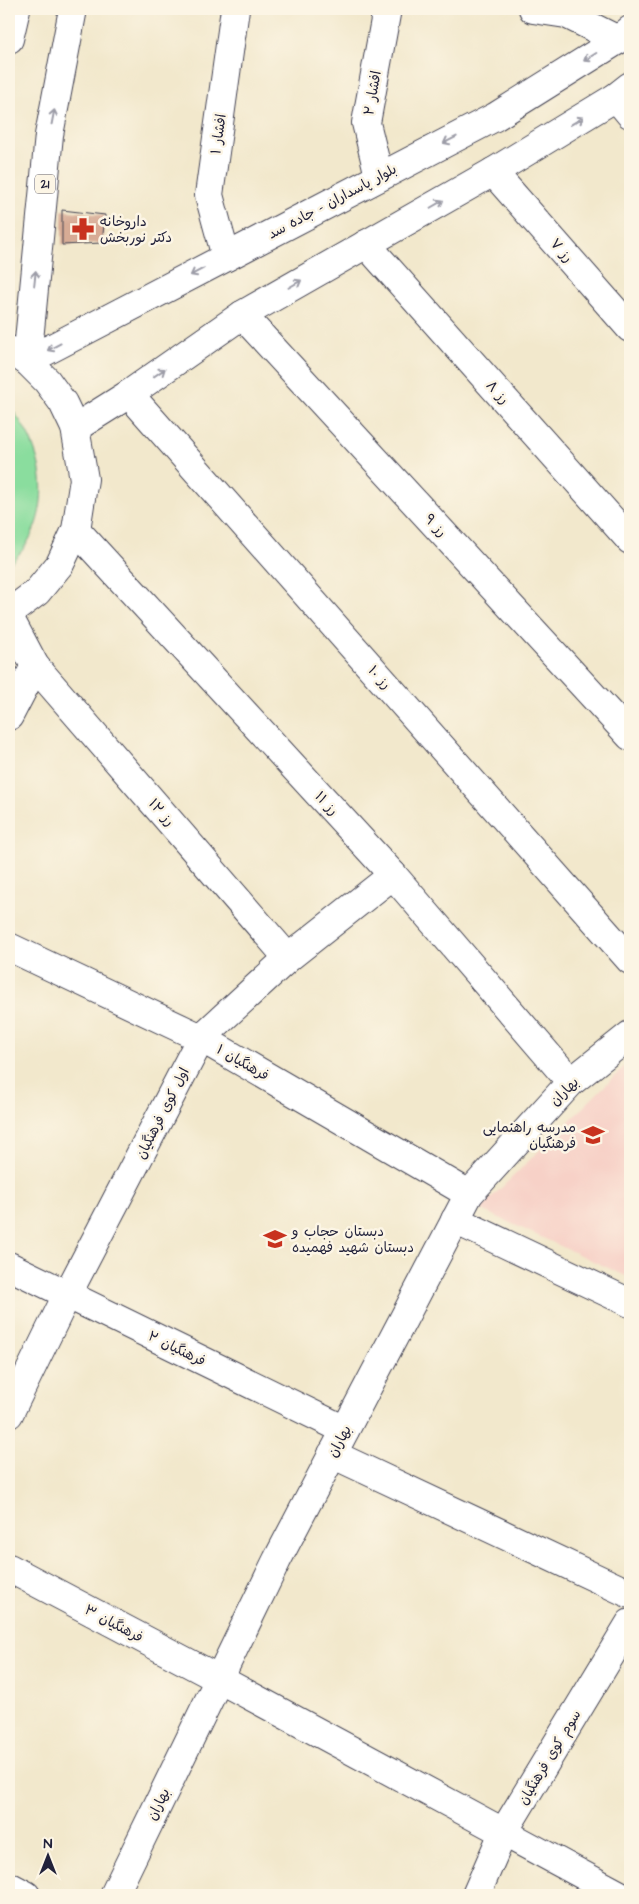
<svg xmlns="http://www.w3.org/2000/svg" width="639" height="1904" viewBox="0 0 639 1904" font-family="'Architects Daughter','Playpen Sans Arabic',sans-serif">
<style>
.built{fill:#f7d1c7}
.green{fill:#8add9e;stroke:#56806c}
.building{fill:#d7ab95}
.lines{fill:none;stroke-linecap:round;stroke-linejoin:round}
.minor-casing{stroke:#414051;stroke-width:30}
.major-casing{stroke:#414051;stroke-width:30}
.minor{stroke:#fff;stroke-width:28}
.major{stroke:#fff;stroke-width:28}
.oneway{stroke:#9c9ca7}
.labels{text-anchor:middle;stroke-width:5;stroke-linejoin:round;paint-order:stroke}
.shield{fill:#fcf5e5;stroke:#63616e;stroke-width:1}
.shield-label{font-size:12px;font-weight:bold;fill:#22223b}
.street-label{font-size:14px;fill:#22223b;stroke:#fcf5e5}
.poi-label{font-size:14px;fill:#22223b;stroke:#fcf5e5;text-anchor:start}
</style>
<rect width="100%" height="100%" fill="#fcf5e5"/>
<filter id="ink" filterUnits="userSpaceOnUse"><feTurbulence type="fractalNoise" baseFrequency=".02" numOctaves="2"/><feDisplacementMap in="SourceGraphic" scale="10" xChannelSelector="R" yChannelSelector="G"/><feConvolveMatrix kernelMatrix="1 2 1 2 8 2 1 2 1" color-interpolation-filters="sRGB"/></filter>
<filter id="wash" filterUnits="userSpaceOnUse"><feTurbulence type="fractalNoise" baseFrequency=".0096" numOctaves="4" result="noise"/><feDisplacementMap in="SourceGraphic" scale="20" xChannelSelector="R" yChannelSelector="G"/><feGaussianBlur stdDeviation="1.12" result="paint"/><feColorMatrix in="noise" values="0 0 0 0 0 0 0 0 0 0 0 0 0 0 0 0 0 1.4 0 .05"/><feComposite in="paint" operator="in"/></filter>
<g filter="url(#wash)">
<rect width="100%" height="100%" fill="#f2e8cc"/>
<!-- built -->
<path class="built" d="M630,1061v217l-150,-69z"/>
<!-- green -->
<path class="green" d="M9,406c33,39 45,93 17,139 -4,7 -12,14 -17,20z"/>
<g id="blocks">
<!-- building -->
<path class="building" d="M62,210l43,5 -3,28 -40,2z"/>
</g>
</g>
<g filter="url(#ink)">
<use href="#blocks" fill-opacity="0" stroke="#414051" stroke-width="1"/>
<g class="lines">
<defs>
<g id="minor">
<path d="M533,9l33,5 52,26"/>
<path d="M616,97l14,17"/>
<path d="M493,172l137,156"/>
<path d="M379,176l-13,-53 21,-114"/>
<path d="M366,244l264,296"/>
<path d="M226,257l-17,-62 26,-186"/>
<path d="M242,315l388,421"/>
<path d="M129,394l501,566"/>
<path d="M76,530l317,345 178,207"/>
<path d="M9,617l26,49 253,292"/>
<path d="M9,716l26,-50"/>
<path d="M9,947l192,91 268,156"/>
<path d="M455,1220l175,83"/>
<path d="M9,1266l336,164"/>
<path d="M9,1414l58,-119 134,-257 87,-80 105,-83"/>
<path d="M332,1454l298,140"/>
<path d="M9,1568l210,111 401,216"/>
<path d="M9,1886l17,9"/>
<path d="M114,1895l163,-335 192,-366 102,-112 59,-47"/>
<path d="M476,1895l27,-62 127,-210"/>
</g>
<g id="major">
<path d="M9,39l7,-30"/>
<path d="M9,350l18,11 20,20 16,22 12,25 9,51 -8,51 -16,34 -23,28 -28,21"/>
<path d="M27,361l468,-244 123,-77 12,-10"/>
<path d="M27,361l22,-226 24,-126"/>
<path d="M75,428l54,-34 113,-79 251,-143 123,-75 14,-11"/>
</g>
</defs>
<!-- minor casing -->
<use href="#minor" class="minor-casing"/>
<!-- major casing -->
<use href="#major" class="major-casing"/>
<!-- minor -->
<use href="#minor" class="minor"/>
<!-- major -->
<use href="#major" class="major"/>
</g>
<!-- one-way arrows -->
<defs><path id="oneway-shaft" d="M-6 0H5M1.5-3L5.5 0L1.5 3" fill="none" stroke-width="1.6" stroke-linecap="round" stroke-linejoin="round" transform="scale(1.25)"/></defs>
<g class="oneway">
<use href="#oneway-shaft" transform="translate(590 57) rotate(148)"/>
<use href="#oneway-shaft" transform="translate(53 117) rotate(-79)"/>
<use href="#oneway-shaft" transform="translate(577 121) rotate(-31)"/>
<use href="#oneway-shaft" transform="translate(450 140) rotate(153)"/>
<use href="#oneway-shaft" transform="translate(437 204) rotate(-30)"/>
<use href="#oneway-shaft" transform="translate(197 272) rotate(152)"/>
<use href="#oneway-shaft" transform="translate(35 278) rotate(-84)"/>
<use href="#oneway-shaft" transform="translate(295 284) rotate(-30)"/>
<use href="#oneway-shaft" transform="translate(54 347) rotate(152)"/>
<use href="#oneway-shaft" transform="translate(159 373) rotate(-35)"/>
</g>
</g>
<!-- icons -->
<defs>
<symbol id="pharmacy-bare" viewBox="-9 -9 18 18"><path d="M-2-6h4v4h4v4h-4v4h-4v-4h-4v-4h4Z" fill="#c8321e" stroke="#fcf5e5" stroke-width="2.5" paint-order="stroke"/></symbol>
<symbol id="school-bare" viewBox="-9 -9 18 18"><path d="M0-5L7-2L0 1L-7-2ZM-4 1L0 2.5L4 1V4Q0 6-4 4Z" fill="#c8321e" stroke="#fcf5e5" stroke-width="2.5" paint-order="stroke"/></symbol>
</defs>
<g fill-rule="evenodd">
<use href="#pharmacy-bare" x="67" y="213" width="32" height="32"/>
<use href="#school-bare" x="577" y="1119" width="32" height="32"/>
<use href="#school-bare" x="259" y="1223" width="32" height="32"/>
</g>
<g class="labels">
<!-- shield labels -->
<rect class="shield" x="35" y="174.5" width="20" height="19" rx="4"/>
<g class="shield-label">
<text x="45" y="188">21</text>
</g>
<!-- street labels -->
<g class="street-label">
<text transform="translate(372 93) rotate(-80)" y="5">افشار ۲</text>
<text transform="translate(218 134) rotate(-82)" y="5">افشار ۱</text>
<text transform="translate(332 201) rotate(-28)" y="5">بلوار پاسداران - جاده سد</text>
<text transform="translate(562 250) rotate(49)" y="5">رز ۷</text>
<text transform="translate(498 392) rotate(48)" y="5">رز ۸</text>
<text transform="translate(436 525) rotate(47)" y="5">رز ۹</text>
<text transform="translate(380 677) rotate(48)" y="5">رز ۱۰</text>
<text transform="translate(327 803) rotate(47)" y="5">رز ۱۱</text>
<text transform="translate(162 812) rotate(49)" y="5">رز ۱۲</text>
<text transform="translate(243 1062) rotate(30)" y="5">فرهنگیان ۱</text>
<text transform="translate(564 1091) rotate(-45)" y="5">بهاران</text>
<text transform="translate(162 1113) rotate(-63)" y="5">اول کوی فرهنگیان</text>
<text transform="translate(177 1348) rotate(26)" y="5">فرهنگیان ۲</text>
<text transform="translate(339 1441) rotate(-62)" y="5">بهاران</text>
<text transform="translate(114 1623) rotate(28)" y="5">فرهنگیان ۳</text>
<text transform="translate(549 1757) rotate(-59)" y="5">سوم کوی فرهنگیان</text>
<text transform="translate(158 1804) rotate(-64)" y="5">بهاران</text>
</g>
<!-- poi labels -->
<g class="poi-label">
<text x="100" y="226">داروخانه<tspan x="100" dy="16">دکتر نوربخش</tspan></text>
<text x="576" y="1132" text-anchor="end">مدرسه راهنمایی<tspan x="576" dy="16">فرهنگیان</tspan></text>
<text x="292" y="1236">دبستان حجاب و<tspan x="292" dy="16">دبستان شهید فهمیده</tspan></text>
</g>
</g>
<!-- margin -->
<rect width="639" height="1904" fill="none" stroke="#fcf5e5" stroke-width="30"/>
<!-- north arrow -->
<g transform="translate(48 1856)" stroke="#fcf5e5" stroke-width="4" paint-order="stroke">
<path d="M0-4L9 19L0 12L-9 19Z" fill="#22223b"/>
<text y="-8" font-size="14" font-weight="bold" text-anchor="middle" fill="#22223b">N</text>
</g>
</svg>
